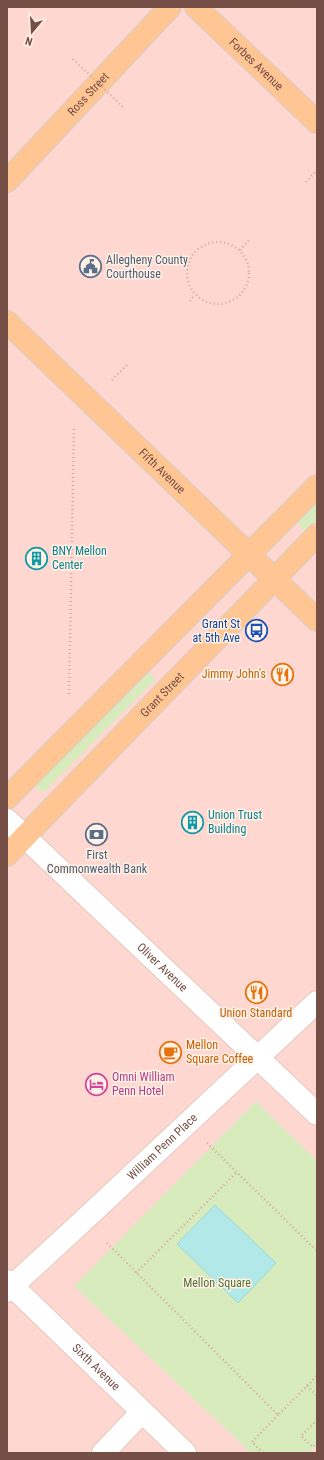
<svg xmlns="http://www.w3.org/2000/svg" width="324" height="1460" viewBox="0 0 324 1460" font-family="'Roboto Condensed',sans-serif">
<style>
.commercial{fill:#ffd7d1}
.green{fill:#d7ebbc}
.water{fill:#b2e8e7;stroke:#98dada}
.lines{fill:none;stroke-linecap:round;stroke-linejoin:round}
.minor-casing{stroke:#e4c9bd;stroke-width:24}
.major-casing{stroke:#d8cdcb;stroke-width:24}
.path{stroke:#d9a798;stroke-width:2.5;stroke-dasharray:1 3;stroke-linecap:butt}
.minor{stroke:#fff;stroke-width:22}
.major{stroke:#ffc694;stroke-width:22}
.path-bridge{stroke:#d9a798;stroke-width:2.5;stroke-dasharray:1 3;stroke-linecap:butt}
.labels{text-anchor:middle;stroke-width:3;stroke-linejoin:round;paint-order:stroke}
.street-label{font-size:12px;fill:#754e45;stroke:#fff1e6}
.service-label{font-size:12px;fill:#4e5e75;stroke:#fff1e6;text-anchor:start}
.culture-label{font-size:12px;fill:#0d838f;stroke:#fff1e6;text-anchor:start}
.transit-label{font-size:12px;fill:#164399;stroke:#fff1e6;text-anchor:end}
.food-label{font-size:12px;fill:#c56008;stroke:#fff1e6;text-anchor:end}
.hotel-label{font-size:12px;fill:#b23c85;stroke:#fff1e6;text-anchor:start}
.park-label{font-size:12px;fill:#55763a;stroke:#fff1e6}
</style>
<rect width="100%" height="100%" fill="#feecde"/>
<!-- commercial -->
<rect class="commercial" x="7" y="7" width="310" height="1446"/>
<!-- green -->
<g class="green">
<path d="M317,503v17l-12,11 -8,-8z"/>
<path d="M147,671l9,8 -113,114 -9,-8z"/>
<path d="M256,1101l61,60v284l-8,8h-58l-177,-167z"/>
</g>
<!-- water -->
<path class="water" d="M215,1205l61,58 -38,40 -61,-59z"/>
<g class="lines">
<defs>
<g id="minor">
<path id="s1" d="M7,820l310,294"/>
<path id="s2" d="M7,1281l178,172"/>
<path id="s3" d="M7,1291l77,-71 233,-218"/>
<path d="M103,1453l39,-41"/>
</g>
<g id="major">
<path id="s4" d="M196,7l121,115"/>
<path id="s5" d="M7,181l163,-174"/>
<path id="s6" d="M7,322l310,298"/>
<path d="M7,798l310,-312"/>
<path id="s7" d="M7,855l310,-320"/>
</g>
</defs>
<!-- minor casing -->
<use href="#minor" class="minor-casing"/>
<!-- major casing -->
<use href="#major" class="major-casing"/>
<!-- path -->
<g class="path">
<path d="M306,182l11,-12"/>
<circle cx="218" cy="273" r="31"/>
<path d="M240,250l9,-10"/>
<path d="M190,301l5,-6"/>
<path d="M112,380l17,-17"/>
<path d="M69,694l5,-267"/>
<path d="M207,1143l110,108"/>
<path d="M107,1243l171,172 39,-39"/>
<path d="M136,1273l101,-101"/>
<path d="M307,1386l10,9"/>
<path d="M317,1420l-16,16 12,11 4,-4"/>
<path d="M263,1453l-11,-11 26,-27"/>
</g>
<!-- minor -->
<use href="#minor" class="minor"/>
<!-- major -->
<use href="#major" class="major"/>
<!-- path-bridge -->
<path class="path-bridge" d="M73,59l52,50"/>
</g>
<!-- icons -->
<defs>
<symbol id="civic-ring" viewBox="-11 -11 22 22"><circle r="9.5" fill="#fff1e6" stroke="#5c6f8a" stroke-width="1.5"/><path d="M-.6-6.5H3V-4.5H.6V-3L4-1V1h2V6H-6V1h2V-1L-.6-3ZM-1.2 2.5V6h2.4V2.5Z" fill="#5c6f8a"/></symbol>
<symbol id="building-ring" viewBox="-11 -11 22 22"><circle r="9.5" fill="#fff1e6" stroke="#0f9aa8" stroke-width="1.5"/><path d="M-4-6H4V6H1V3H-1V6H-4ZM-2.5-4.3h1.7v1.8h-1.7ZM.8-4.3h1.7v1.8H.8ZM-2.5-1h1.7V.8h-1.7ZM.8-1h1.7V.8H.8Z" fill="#0f9aa8"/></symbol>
<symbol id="bus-ring" viewBox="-11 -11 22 22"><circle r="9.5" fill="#fff1e6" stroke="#1a4fb4" stroke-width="1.5"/><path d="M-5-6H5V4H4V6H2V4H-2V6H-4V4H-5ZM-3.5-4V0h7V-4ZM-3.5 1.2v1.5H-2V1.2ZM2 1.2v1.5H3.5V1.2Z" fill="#1a4fb4"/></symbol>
<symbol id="restaurant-ring" viewBox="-11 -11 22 22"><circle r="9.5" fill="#fff1e6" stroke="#e8710a" stroke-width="1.5"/><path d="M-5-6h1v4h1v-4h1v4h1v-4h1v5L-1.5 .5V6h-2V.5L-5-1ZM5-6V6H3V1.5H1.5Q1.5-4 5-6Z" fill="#e8710a"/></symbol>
<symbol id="bank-ring" viewBox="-11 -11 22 22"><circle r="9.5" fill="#fff1e6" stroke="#5c6f8a" stroke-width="1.5"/><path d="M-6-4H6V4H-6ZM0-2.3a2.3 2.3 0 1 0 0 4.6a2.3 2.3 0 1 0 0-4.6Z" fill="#5c6f8a"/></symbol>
<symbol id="cafe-ring" viewBox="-11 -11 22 22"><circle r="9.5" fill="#fff1e6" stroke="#e8710a" stroke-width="1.5"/><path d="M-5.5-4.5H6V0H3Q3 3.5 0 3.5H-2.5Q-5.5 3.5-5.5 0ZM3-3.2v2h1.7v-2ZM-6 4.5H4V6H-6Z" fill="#e8710a"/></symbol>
<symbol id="hotel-ring" viewBox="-11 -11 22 22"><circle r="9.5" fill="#fff1e6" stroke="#d1479c" stroke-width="1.5"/><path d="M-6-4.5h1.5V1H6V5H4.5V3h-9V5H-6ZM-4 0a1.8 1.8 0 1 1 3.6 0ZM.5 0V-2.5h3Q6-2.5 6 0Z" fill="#d1479c"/></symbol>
</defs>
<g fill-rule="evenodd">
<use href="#civic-ring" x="78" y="254" width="25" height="25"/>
<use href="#building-ring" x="24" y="546" width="25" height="25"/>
<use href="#bus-ring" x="244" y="618" width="25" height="25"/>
<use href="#restaurant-ring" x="270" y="662" width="25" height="25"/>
<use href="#building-ring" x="180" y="810" width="25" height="25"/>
<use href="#bank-ring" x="84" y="822" width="25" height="25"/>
<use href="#restaurant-ring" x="244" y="980" width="25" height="25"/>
<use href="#cafe-ring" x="158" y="1040" width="25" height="25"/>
<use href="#hotel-ring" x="84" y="1072" width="25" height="25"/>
</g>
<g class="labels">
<!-- street labels -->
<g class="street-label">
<text dy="4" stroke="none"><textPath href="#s4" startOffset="83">Forbes Avenue</textPath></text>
<text dy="4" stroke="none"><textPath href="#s5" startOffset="119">Ross Street</textPath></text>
<text dy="4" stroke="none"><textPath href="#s6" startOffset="215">Fifth Avenue</textPath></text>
<text dy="4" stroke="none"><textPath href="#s7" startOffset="223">Grant Street</textPath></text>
<text dy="4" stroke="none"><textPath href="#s1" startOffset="214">Oliver Avenue</textPath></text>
<text dy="4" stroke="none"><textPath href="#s3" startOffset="212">William Penn Place</textPath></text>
<text dy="4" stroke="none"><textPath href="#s2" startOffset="124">Sixth Avenue</textPath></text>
</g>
<!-- service labels -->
<g class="service-label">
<text x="106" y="264">Allegheny County<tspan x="106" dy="14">Courthouse</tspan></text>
<text x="97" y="859" text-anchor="middle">First<tspan x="97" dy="14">Commonwealth Bank</tspan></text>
</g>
<!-- culture labels -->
<g class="culture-label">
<text x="52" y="555">BNY Mellon<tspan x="52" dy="14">Center</tspan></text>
<text x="208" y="819">Union Trust<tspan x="208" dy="14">Building</tspan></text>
</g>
<!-- transit labels -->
<g class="transit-label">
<text x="240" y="628">Grant St<tspan x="240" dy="14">at 5th Ave</tspan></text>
</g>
<!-- food labels -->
<g class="food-label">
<text x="266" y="678">Jimmy John's</text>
<text x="256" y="1017" text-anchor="middle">Union Standard</text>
<text x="186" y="1049" text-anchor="start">Mellon<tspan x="186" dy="14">Square Coffee</tspan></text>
</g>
<!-- hotel labels -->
<g class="hotel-label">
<text x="112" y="1081">Omni William<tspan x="112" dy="14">Penn Hotel</tspan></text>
</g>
<!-- park labels -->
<g class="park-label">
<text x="217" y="1287">Mellon Square</text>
</g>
</g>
<!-- border -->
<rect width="324" height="1460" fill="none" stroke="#754e45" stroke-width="16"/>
<!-- north arrow -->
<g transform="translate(32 32) rotate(198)" stroke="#fff1e6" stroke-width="3" paint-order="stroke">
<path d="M0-3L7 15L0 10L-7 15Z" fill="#754e45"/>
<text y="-6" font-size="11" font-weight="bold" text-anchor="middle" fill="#754e45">N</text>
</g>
</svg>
